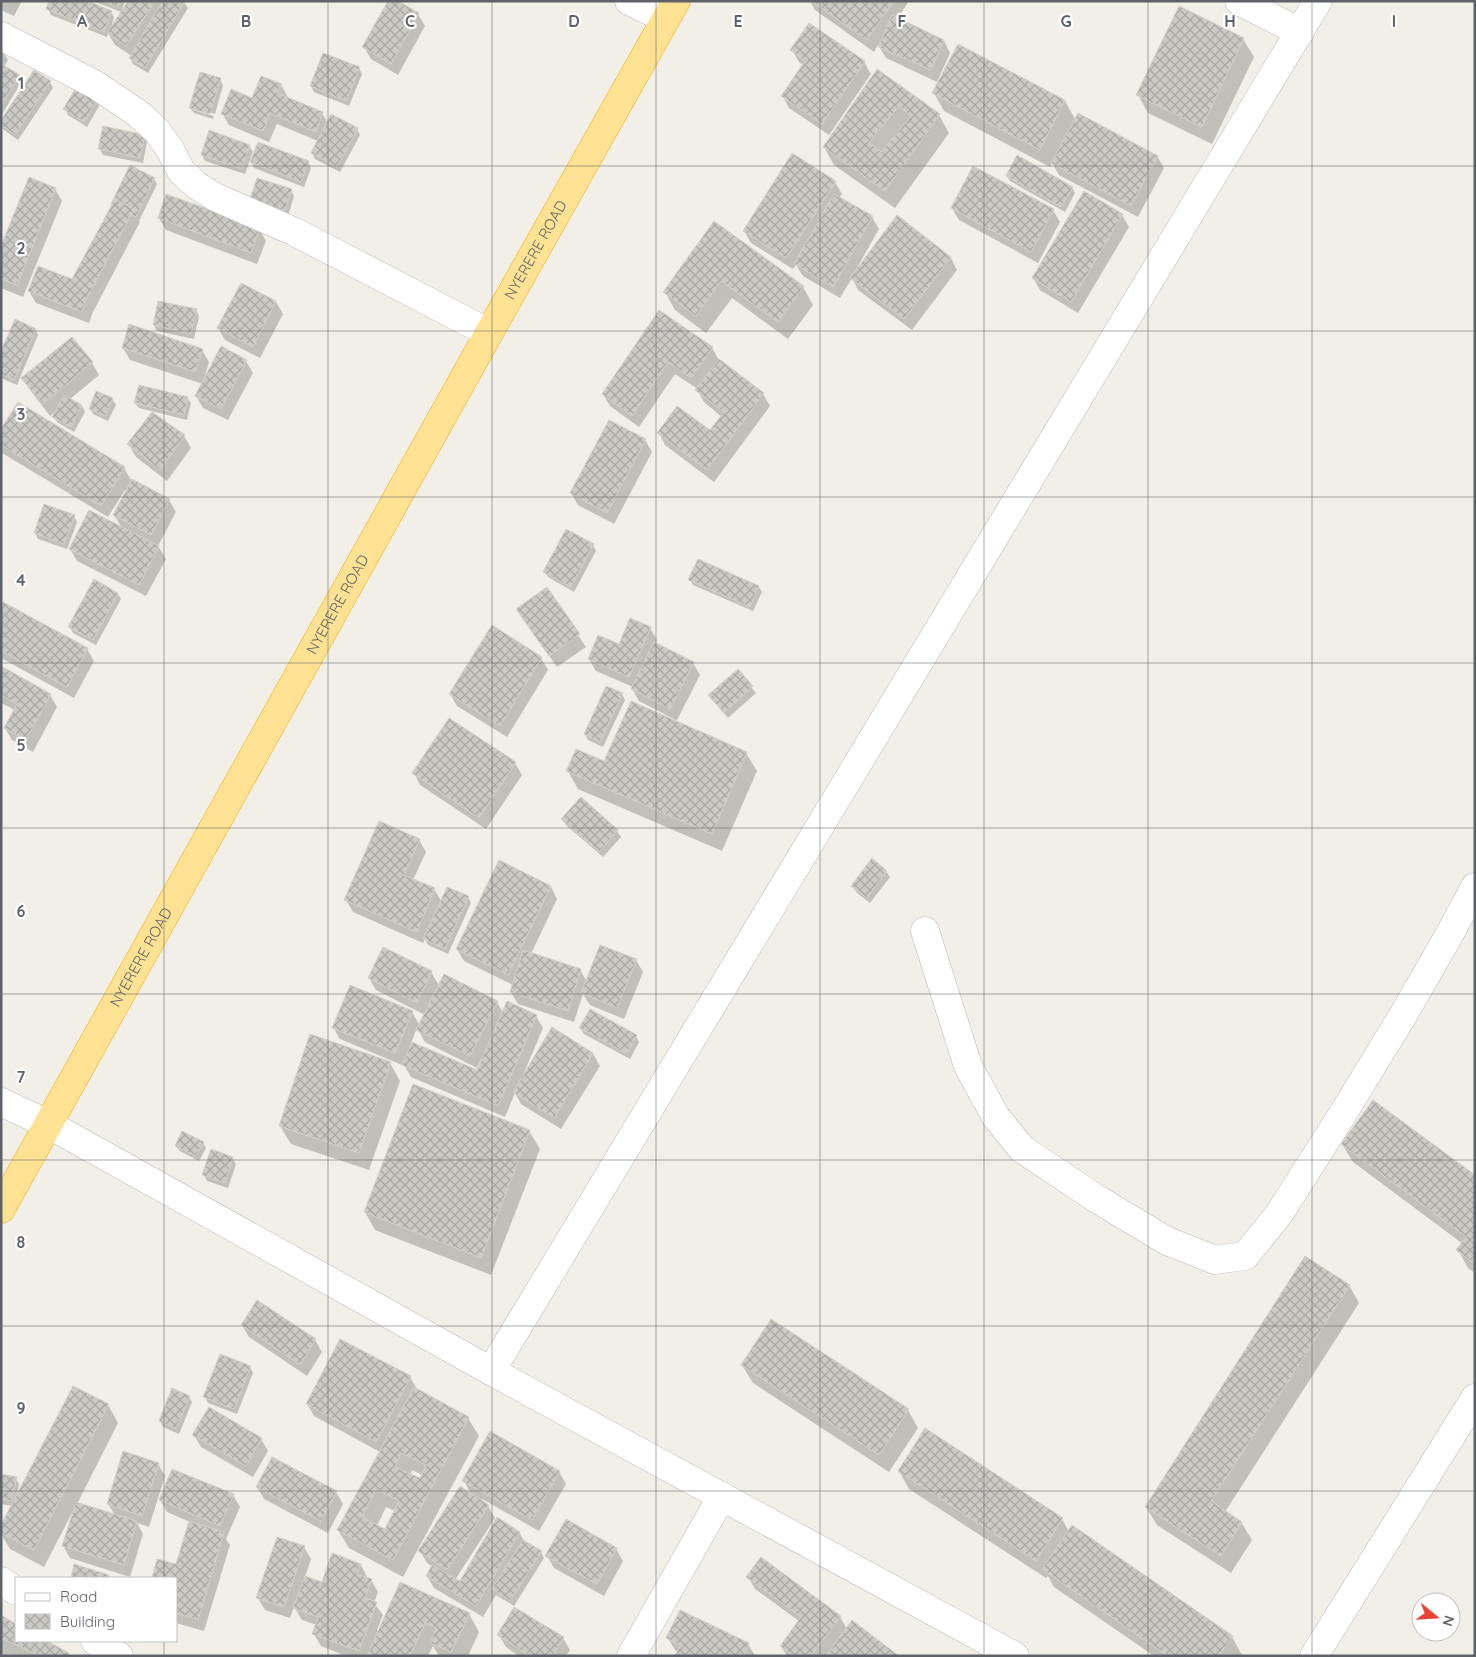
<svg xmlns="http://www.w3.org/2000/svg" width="1476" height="1657" viewBox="0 0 1476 1657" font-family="Quicksand,sans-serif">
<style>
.shadow{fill:#0003;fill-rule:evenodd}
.building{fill:url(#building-cross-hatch);stroke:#d6d1c6;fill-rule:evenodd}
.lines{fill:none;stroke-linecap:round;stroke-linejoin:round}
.minor-casing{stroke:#b5b8bc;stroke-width:29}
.highway-casing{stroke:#f9ab00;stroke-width:29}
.minor{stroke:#fff;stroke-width:28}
.highway{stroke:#fde293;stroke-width:28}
.grid{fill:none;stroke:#5f6368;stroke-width:1;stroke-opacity:0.55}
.labels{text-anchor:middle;stroke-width:4.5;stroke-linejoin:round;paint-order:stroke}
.street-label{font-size:15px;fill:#5f6368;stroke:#fff}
.grid-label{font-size:16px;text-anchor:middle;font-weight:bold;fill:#5f6368;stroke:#fff;stroke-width:4.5;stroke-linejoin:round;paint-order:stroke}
</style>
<defs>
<pattern id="building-cross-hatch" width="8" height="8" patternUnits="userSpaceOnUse" patternTransform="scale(1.25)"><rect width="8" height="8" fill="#cccac5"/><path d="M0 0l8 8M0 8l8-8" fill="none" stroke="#a9a8a4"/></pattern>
</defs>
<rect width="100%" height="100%" fill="#f1efe8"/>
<!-- shadow -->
<g class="shadow">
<path d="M1,1h21l-8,15 -13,-6z"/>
<path d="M93,1h32l-4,11z"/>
<path d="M129,1h54l5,7 -40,65 -15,-9 -3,-6 2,-2 -17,-11 -7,-12 -1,4 -56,-22 -3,-6 63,3 3,5 -3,11z"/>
<path d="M810,1h99l-12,18 47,22 6,12 -13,29 -51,-24 -8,-13 -4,7 -59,-42z"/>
<path d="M418,14l7,12 -27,49 -27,-16 -7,-12z"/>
<path d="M1243,39l11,18 -42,87 -64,-31 -10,-18z"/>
<path d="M1,49l7,11 -4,7 15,9 3,5 -21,35z"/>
<path d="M792,50l72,12 7,12 -42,61 -40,-27 -6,-12 20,-31 -4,-3z"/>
<path d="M359,68l3,6 -13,32 -35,-14 -3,-6z"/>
<path d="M877,71l62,44 10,18 -54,75 -61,-43 -10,-18z"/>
<path d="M220,80l3,5 -8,29 -22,-6v2l21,6 -1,3 -19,-6 -4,-5z"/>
<path d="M50,82l3,6 -35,52 -15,-11 -2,-7z"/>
<path d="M281,85l7,12 -1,2 35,14 6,10 29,6 3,6 -20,37 -25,-13 -3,-6 6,-12 -41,-17 -8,18 -40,-17 -7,-12z"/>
<path d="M934,93l131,8 10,18 82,37 7,12 -26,49 -79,-42 -7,-12 -2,4 -106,-56z"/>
<path d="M96,101l3,5 -12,21 -19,-12 -3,-6z"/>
<path d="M144,136l3,5 -4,22 -40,-8 -3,-6z"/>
<path d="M249,146l4,6 -3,6 2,1 56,3 3,6 -7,19 -50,-19 -4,-8 -5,14 -40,-13 -3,-6z"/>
<path d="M1007,176l65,12 3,5 -10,19 -55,-31z"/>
<path d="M154,179l3,5 -18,37 1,1 -47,90 -4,11 -53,-20 -7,-12 44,-10z"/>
<path d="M835,182l7,12 -3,4 33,19 7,12 -21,37 2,1 37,-50 54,41 6,12 -45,60 -54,-40 -6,-12 -12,20 -37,-22 -7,-11 -3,4 -42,-26 -7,-12z"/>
<path d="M55,189l7,12 -39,96 -22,-9v-39z"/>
<path d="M291,190l3,6 -6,20 -33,-11z"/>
<path d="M952,208l101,2 7,12 -22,41 -79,-43z"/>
<path d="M1122,215l7,12 -51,86 -38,-23 -7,-12z"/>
<path d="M159,218l100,11 7,12 -9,23 -91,-34z"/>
<path d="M714,223l89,64 10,18 -25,34 -56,-41 -26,35 -31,-23 -10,-18z"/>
<path d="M242,284l34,18 7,12 -23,44 -35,-18 -7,-12z"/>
<path d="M159,302l37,8 3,6 -5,23 -37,-8 -3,-6z"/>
<path d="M659,312l53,36 7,12 44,34 7,12 -56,76 -49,-37 -6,-12 51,-1 12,-15 -18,-15 -7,-12 1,-1 -23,-15 -36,53 -29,-21 -7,-12z"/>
<path d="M35,329l3,6 -21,50 -16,-7v-24z"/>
<path d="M72,338l20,25 7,12 -30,25 13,6 3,6 -11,20 -17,-10 -3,-5 4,-8 -8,7 -20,-26 -7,-11z"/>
<path d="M123,348l79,2 7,12 -5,17 1,1 41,-19 7,12 -25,47 -25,-12 -7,-12 7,-12 -73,-24z"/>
<path d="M187,398l4,5 -4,17 -48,-12 -4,-5z"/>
<path d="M112,399l4,6 -8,16 -15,-7 -3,-5z"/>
<path d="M1,431l123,37 7,12 38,20 7,12 -18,34 8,13 -20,37 -69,-35 -7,-12 52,-21 -8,-13 13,-24 -2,-1 -17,27 -106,-64z"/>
<path d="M184,436l7,12 -24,33 -31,-24 -7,-12z"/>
<path d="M645,440l7,12 -38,72 -36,-19 -7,-12z"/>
<path d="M74,516l3,6 -10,27 -29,-10 -3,-6z"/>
<path d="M593,545l3,6 -22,41 -26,-15 -3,-5z"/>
<path d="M690,580l68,6 4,6 -9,19 -60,-26z"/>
<path d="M547,589l39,58 -29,20 -39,-57z"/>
<path d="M118,594l3,5 -25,46 -23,-12 -3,-6z"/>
<path d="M1,608l86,41 7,12 -20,37 -73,-40z"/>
<path d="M650,628l7,12 -2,4 38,19 7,12 -24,47 70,31 11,18 -35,80 -144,-62 -10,-18 37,-8 71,-41v-2l-37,-19 -7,-12 1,-2 -37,-16 -7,-12 30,-13z"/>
<path d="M541,658l7,12 -41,67 -50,-31 -7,-12z"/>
<path d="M1,668l49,27 7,12 -24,45 -21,-12 -7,-12 10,-18 -14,-7z"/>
<path d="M738,671l18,22 -28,25 -19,-22z"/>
<path d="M622,694l3,6 -22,47 -15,-7 -3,-6z"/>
<path d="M515,763l7,12 -36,54 -66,-44 -6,-12z"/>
<path d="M581,799l36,32 4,6 -18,20 -37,-32 -3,-6z"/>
<path d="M419,840l7,12 -13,28 21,9 8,13 26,-5 3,6 -23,51 -20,-9 -3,-6 -2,4 -70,-31 -7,-12z"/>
<path d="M886,871l4,6 -20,26 -14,-11 -3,-6z"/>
<path d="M551,887l6,12 -26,55 49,16 7,12 49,-22 7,12 -19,47 -34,-14 -7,-11 -9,28 -56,-18 -7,-12 2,-7 -49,-24 -7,-12z"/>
<path d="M431,972l9,15 57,15 6,11 33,3 7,12 -20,47 1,1 69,-22 7,12 -39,63 -40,-25 -6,-11 -10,24 -94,-40 -8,-14 -1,2 -62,-26 -7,-12 79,-15 8,14 5,-11 -49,-25 -7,-12zM417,1028l8,14 52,26 4,-9 2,1 -5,12 -67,-29z"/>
<path d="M580,1028l56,8 3,6 -9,17 -46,-25z"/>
<path d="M390,1063l10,18 -31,89 -78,-26 -11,-18z"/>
<path d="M529,1131l11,18 -49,126 -116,-45 -10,-18z"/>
<path d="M203,1143l3,5 -7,13 -19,-10 -4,-5z"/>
<path d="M1342,1144l133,33v96l-7,-5 -10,-18 5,-6 -110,-82z"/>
<path d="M232,1158l4,6 -8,24 -21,-7 -3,-6z"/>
<path d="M1349,1285l10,18 -134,209 16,10 11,18 -21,33 -74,-48 -11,-18z"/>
<path d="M257,1302l58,38 7,12 -15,24 -58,-39 -7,-12z"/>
<path d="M742,1365l166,45 10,18 -29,44 -136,-89z"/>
<path d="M250,1367l3,6 -16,41 -29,-11 -3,-6z"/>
<path d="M410,1377l7,12 51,29 11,18 -76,141 -54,-29 -11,-18 42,-78 -66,-36 -7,-12zM412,1470l10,5 -2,5 -10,-5zM386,1507l9,4 -10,19 -8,-4z"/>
<path d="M189,1397l3,5 -13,32 -16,-7 -3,-6z"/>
<path d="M108,1405l10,18 -41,81 38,11 -7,-11 50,-40 7,12 -16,51 -12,-4 6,11 -13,43 -60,-19 -7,-12 10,-33h-1l-28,54 -34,-18 -9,-15v-6l12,-22 -12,-2v-29l15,4 3,5 -2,12z"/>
<path d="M194,1435l67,4 7,12 -15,26 -52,-30z"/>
<path d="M899,1471l163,48 7,13 163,105 10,18 -88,1 -100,-69 -6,-11 -2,2 -137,-89z"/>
<path d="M559,1472l7,12 -27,47 -57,-32 -2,2 8,5 7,12 -40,62 5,3 59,-51 6,11 16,9 3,6 -30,48 -18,-11 -13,22 -49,-29 -7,-12 6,-9 -6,-4 -7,-12 52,-55 -8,-15z"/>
<path d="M257,1487l79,5 7,12 -15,29 -64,-34z"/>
<path d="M233,1495l7,12 -14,32 4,6 -26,86 -28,-8v-45h-23l5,-18 19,6 13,-44 -23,-10 -7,-12z"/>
<path d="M304,1547l7,12 -6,18 18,6 38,-18 6,12v2l4,1 7,12 -4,11 9,12 -6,15 2,1 90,-17 10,18 -11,24h-29l-6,-10 -5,10h-82l-25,-10 -7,-12 3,-9 -15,-5 -8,-13 -4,11 -25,-8 -7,-12z"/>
<path d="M616,1549l7,12 -19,35 -50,-28 -7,-12z"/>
<path d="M748,1577l92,40 7,12 50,27h-110l-6,-10 18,-25 -44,-32z"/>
<path d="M1,1617l15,8v16h29l25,15h-57l-4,-2 -1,2h-7z"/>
<path d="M499,1635l64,3 7,12 -4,6h-47l-13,-9z"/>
<path d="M668,1638l80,6 7,12h-79l2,-4 -3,-2z"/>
</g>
<!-- building -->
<g class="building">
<path d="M49,1h39l24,10 -8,21 -58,-23z"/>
<path d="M103,1h17l-2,6z"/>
<path d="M128,1h27l-29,45 -19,-13z"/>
<path d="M163,1h22l-40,67 -16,-10z"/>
<path d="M388,1h10l21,12 -28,51 -29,-17z"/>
<path d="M811,1h83l-27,39z"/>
<path d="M1179,6l65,32 -42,89 -66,-32z"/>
<path d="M892,15l52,25 -13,30 -53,-23z"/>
<path d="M809,23l56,38 -43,63 -41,-28 24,-35 -15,-11z"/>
<path d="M958,44l107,56 -25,50 -108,-57z"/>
<path d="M323,53l37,14 -14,34 -36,-15z"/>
<path d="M3,65l17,10 -19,31v-39z"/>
<path d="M877,69l63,45 -55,77 -62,-44zM899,106l12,10 -30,36 -12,-10z"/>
<path d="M34,70l17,11 -36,54 -14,-10v-5z"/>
<path d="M200,72l21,6 -11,36 -21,-6z"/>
<path d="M261,76l21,8 -5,9 46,19 -7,20 -46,-19 -7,18 -42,-17 10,-25 21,9z"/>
<path d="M76,88l21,12 -13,22 -21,-13z"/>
<path d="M1078,113l80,43 -27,50 -80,-43z"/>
<path d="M331,114l27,14 -21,39 -26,-14z"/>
<path d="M103,126l42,9 -5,23 -42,-9z"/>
<path d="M209,130l41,15 -8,24 -41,-14z"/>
<path d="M258,142l51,19 -8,21 -51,-20z"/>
<path d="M792,153l44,28 -50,77 -43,-27z"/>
<path d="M1017,155l56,32 -12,20 -55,-31z"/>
<path d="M130,165l25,13 -19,39 -25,-13z"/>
<path d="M973,166l81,43 -23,43 -80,-44z"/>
<path d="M29,177l27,11 -39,97 -16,-6v-33z"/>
<path d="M257,178l35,11 -7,22 -35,-12z"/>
<path d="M1084,191l39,23 -52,88 -39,-24z"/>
<path d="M166,194l94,34 -9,25 -93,-35z"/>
<path d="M834,194l39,22 -40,71 -39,-23z"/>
<path d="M115,199l19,10 -48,91 -4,12 -54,-21 10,-25 34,13z"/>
<path d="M897,215l54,42 -47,62 -54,-41z"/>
<path d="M714,221l90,65 -26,36 -57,-41 -25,35 -33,-24z"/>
<path d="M241,283l35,18 -23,46 -36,-19z"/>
<path d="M158,301l39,8 -6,25 -38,-9z"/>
<path d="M659,310l54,37 -22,31 -23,-16 -36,54 -30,-22z"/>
<path d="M15,319l21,10 -22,51 -13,-6v-23z"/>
<path d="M129,324l74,25 -8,23 -73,-24z"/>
<path d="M72,337l21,25 -50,42 -22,-26z"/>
<path d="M221,346l26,14 -26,49 -26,-13z"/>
<path d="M719,359l45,34 -57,77 -50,-37 20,-27 33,24 14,-18 -29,-22z"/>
<path d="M139,385l49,12 -4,18 -50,-12z"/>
<path d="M96,391l17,7 -8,18 -16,-7z"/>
<path d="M64,395l18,10 -11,22 -19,-10z"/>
<path d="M18,402l107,65 -24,39 -100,-61v-16z"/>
<path d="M152,412l33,23 -25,35 -33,-26z"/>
<path d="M609,420l37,19 -39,74 -37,-20z"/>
<path d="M132,479l38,20 -19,36 -38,-20z"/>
<path d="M44,504l31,11 -11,29 -30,-11z"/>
<path d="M89,510l70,36 -20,39 -70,-36z"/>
<path d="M566,529l28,15 -23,43 -28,-15z"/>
<path d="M698,559l61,27 -9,21 -62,-27z"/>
<path d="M94,579l24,14 -25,47 -25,-13z"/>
<path d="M547,587l33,47 -31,22 -33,-47z"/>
<path d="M3,602l85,46 -21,39 -66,-36v-45z"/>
<path d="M630,618l21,9 -22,50 -41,-18 10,-24 21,9z"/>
<path d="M492,625l50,32 -42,69 -51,-32z"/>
<path d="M654,642l40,20 -24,47 -39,-20z"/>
<path d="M1,666l50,28 -25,46 -22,-12 13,-24 -16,-9z"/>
<path d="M738,669l15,17 -29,27 -16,-18z"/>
<path d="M606,686l17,7 -23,49 -16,-8z"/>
<path d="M631,701l116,51 -35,82 -146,-63 10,-22 28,12z"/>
<path d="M449,718l67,44 -37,56 -67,-45z"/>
<path d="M581,797l37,33 -19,22 -38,-33z"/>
<path d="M379,821l41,18 -16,36 31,13 -18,44 -73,-32z"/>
<path d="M872,858l15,13 -20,27 -16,-12z"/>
<path d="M499,860l52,26 -43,89 -52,-26z"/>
<path d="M447,887l22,9 -24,53 -22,-10z"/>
<path d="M600,945l37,14 -20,49 -36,-15z"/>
<path d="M383,947l49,24 -15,32 -49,-25z"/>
<path d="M523,950l58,19 -13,42 -58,-19z"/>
<path d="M444,974l54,27 -28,55 -54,-26z"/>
<path d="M350,985l63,26 -18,42 -63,-25z"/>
<path d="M507,1001l30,14 -39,91 -96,-41 10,-23 65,28z"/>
<path d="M590,1009l47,26 -10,19 -48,-26z"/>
<path d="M552,1027l41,26 -39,65 -41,-26z"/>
<path d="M310,1034l81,28 -32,91 -80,-27z"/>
<path d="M413,1084l117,46 -49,128 -117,-46z"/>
<path d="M1373,1100l102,75v89l-19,-14 10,-13 -125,-93z"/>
<path d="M182,1131l22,11 -8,14 -21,-10z"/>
<path d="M211,1149l22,8 -8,26 -23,-8z"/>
<path d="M1305,1256l45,29 -139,216 31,21 -21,34 -76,-49z"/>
<path d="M257,1300l59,39 -16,26 -59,-40z"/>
<path d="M771,1319l138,90 -30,46 -138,-90z"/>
<path d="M340,1339l71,37 -35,66 -70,-38z"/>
<path d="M220,1354l31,12 -17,43 -31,-12z"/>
<path d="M73,1386l36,18 -75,146 -33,-17v-8z"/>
<path d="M414,1387l55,30 -76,143 -56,-30zM401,1453l25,12 -6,13 -25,-11zM376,1489l23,12 -14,28 -23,-12z"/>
<path d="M172,1388l18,8 -14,33 -17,-8z"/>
<path d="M209,1407l53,31 -16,28 -54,-31z"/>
<path d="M925,1428l138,90 -27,43 -138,-90z"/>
<path d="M490,1431l70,40 -28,49 -70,-39z"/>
<path d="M123,1451l36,12 -17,53 -35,-12z"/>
<path d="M272,1457l65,34 -16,30 -65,-34z"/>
<path d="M172,1469l62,25 -14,32 -61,-26z"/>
<path d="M1,1474l16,3 -6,24 -10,-2z"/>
<path d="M460,1486l29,19 -42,65 -29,-19z"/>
<path d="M76,1502l61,19 -13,44 -62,-19z"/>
<path d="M497,1517l23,15 -44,74 -50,-30 6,-11 28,16z"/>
<path d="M566,1519l51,29 -20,36 -52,-28z"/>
<path d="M189,1521l35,11 -26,88 -22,-7v-35h-24l5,-19 19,5z"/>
<path d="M1072,1525l161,111 -14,20h-51l-126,-87z"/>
<path d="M277,1537l28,9 -21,61 -28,-9z"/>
<path d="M523,1540l19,11 -32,50 -18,-12z"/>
<path d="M332,1553l29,11 -4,10 15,5 -7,19 12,4 -18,49 -47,-17 6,-17 -25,-9 12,-32 17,6z"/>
<path d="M761,1557l80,59 -30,40h-18l-13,-10 21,-29 -55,-40z"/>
<path d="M74,1564l35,11 -1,3h-37z"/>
<path d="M400,1582l70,31 -19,39 -21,-9 6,-15 -11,-5 -15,33h-43z"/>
<path d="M514,1607l50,30 -11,19h-23l-33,-21z"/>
<path d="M680,1610l69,33 -6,13h-68l5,-11 -14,-7z"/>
<path d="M1,1615l15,9v17h31l22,12 -1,3h-28l-39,-18z"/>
<path d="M852,1620l47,36h-73z"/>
</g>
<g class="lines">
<defs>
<g id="minor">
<path d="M629,1l37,18"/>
<path d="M1239,1l61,31"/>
<path d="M1,36l95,49 44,30 17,16 14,20 10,20 15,14 19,12 80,35 194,101"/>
<path d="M925,931l43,135 28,51 26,32 75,50 70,42 48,19 30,-4 34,-42 63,-99 60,-98 46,-80 27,-50"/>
<path d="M1,1102l47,22 443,247 524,285"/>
<path d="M491,1371l827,-1370"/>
<path d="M1,1581l15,10"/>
<path d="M95,1641l24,15"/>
<path d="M631,1656l91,-160"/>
<path d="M1314,1656l161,-258"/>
</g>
<g id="highway">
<path id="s1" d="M1,1209l488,-876 187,-332"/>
</g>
</defs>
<!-- minor casing -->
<use href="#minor" class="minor-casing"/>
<!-- highway casing -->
<use href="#highway" class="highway-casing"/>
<!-- minor -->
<use href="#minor" class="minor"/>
<!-- highway -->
<use href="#highway" class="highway"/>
</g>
<!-- grid -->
<path class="grid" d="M164,1v1577M328,1v1655M492,1v1655M656,1v1655M820,1v1655M984,1v1655M1148,1v1655M1312,1v1655M1,166h1474M1,331h1474M1,497h1474M1,663h1474M1,828h1474M1,994h1474M1,1160h1474M1,1326h1474M1,1491h1474M164,1641v15"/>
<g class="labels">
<!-- street labels -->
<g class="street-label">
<text dy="5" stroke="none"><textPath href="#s1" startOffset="1098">NYERERE ROAD</textPath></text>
<text dy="5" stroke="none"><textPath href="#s1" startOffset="692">NYERERE ROAD</textPath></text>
<text dy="5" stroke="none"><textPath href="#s1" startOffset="288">NYERERE ROAD</textPath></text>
</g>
</g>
<g class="grid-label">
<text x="82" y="27">A</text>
<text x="246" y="27">B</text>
<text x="410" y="27">C</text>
<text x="574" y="27">D</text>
<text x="738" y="27">E</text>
<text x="902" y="27">F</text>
<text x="1066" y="27">G</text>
<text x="1230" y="27">H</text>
<text x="1394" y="27">I</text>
<text x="21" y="89">1</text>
<text x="21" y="254">2</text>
<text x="21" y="420">3</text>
<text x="21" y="586">4</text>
<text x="21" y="751">5</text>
<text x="21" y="917">6</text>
<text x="21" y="1083">7</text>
<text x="21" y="1248">8</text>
<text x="21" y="1414">9</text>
</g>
<!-- border -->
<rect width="1476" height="1657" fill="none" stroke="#5f6368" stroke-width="5"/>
<!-- legend -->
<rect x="15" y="1577" width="162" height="65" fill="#ffffff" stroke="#bfc1c3"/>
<rect x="25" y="1593" width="25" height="8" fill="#ffffff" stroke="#bfc1c3"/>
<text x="60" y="1602" font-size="15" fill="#5f6368">Road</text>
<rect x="25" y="1614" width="25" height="15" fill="url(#building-cross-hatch)" stroke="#bfc1c3"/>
<text x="60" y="1627" font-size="15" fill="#5f6368">Building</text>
<!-- north arrow -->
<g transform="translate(1436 1617) rotate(108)"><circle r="24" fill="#ffffff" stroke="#bfc1c3"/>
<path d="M0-4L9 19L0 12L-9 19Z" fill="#ea4335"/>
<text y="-8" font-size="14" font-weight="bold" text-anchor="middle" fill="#5f6368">N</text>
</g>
</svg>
